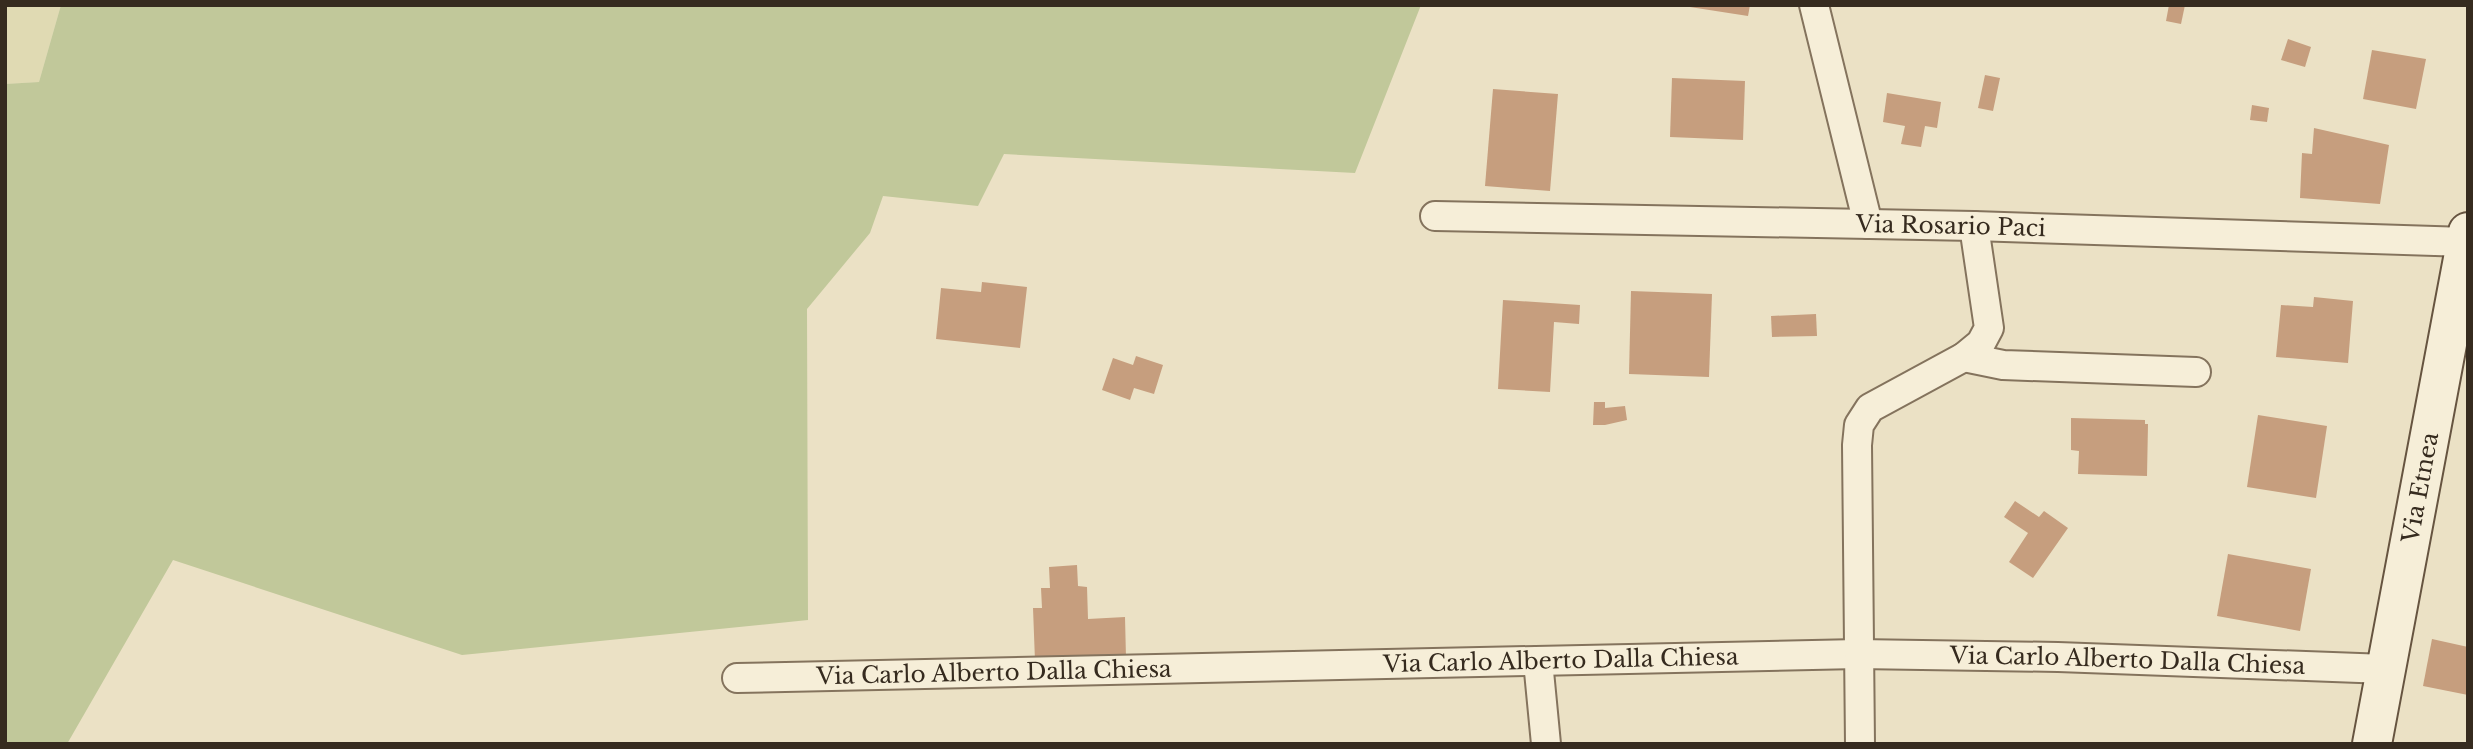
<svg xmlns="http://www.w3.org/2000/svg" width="2473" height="749" viewBox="0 0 2473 749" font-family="'Libre Baskerville',serif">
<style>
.farmland{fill:#e0dab3}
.green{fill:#c1c89a}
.building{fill:#c69e7e}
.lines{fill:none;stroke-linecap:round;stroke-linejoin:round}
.street-casing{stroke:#84735d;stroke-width:32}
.secondary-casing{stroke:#665440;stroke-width:42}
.street{stroke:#f6eed8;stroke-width:28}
.secondary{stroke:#f6eed8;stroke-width:38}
.labels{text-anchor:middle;stroke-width:5;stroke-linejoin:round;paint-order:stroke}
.street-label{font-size:23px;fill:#362b1f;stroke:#f3ebd4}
</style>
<rect width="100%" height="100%" fill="#ebe1c5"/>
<!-- farmland -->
<path class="farmland" d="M5,5h56l-22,77 -34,2z"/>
<!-- green -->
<path class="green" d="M61,5h1360l-66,168 -351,-19 -26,52 -95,-10 -13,37 -63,76 1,311 -346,35 -289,-95 -106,184h-62v-660l34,-2z"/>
<!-- building -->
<g class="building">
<path d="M1677,5h73l-2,11z"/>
<path d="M2169,5h16l-4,19 -15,-3z"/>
<path d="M2288,39l23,8 -6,20 -24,-7z"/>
<path d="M2372,50l54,9 -10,50 -53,-10z"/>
<path d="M1985,75l15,3 -7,33 -15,-3z"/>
<path d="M1672,78l73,3 -2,59 -73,-3z"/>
<path d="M1493,89l65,5 -8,97 -65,-5z"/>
<path d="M1887,93l54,9 -4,26 -12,-2 -4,21 -20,-3 4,-18 -22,-4z"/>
<path d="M2252,105l17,3 -2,14 -17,-2z"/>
<path d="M2314,128l75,17 -9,59 -80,-6 2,-45 10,1z"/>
<path d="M982,282l45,5 -7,61 -84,-9 5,-51 40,4z"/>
<path d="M1631,291l81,3 -3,83 -80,-3z"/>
<path d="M2314,297l39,4 -5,62 -72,-6 5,-52 32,2z"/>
<path d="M1503,300l77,5 -1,19 -25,-2 -4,70 -52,-3z"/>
<path d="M1816,314l1,22 -45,1 -1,-21z"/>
<path d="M1136,356l27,9 -9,29 -20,-6 -4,12 -28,-10 11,-32 20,7z"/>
<path d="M1594,402h11v6l20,-2 2,14 -22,5h-12z"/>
<path d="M2258,415l69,11 -11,72 -69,-11z"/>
<path d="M2071,418l74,2v4h3l-1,52 -69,-2 1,-23 -8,-1z"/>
<path d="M2015,501l24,16 5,-6 24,17 -35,50 -24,-16 19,-29 -24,-16z"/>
<path d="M2228,554l83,15 -11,62 -83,-15z"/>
<path d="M1077,565l1,21 9,1 1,32 37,-2 1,41 -91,3 -2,-53h9l-1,-20h9l-1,-21z"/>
<path d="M2432,639l36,8v48l-45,-9z"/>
</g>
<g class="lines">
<defs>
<g id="street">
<path d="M1814,5l54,219"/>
<path id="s1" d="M1435,216l539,10 492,16"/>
<path d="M1964,357l39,8 193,7"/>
<path d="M1538,661l8,83"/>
<path id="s2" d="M737,678l1121,-24 200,3 328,12"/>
<path d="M1860,744l-3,-299 2,-20 11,-17 94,-51 17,-14 8,-15 -15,-102"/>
</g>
<g id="secondary">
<path id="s3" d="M2372,744l96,-512"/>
</g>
</defs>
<!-- street casing -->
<use href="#street" class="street-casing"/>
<!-- secondary casing -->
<use href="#secondary" class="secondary-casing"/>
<!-- street -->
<use href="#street" class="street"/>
<!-- secondary -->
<use href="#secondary" class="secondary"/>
</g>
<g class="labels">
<!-- street labels -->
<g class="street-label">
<text dy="8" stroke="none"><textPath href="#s1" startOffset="516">Via Rosario Paci</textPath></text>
<text dy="8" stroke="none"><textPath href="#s3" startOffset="261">Via Etnea</textPath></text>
<text dy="8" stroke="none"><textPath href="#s2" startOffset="824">Via Carlo Alberto Dalla Chiesa</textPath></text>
<text dy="8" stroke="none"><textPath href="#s2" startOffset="1391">Via Carlo Alberto Dalla Chiesa</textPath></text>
<text dy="8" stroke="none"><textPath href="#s2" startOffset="257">Via Carlo Alberto Dalla Chiesa</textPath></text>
</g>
</g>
<!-- border -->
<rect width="2473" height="749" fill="none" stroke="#362b1f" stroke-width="14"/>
</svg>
